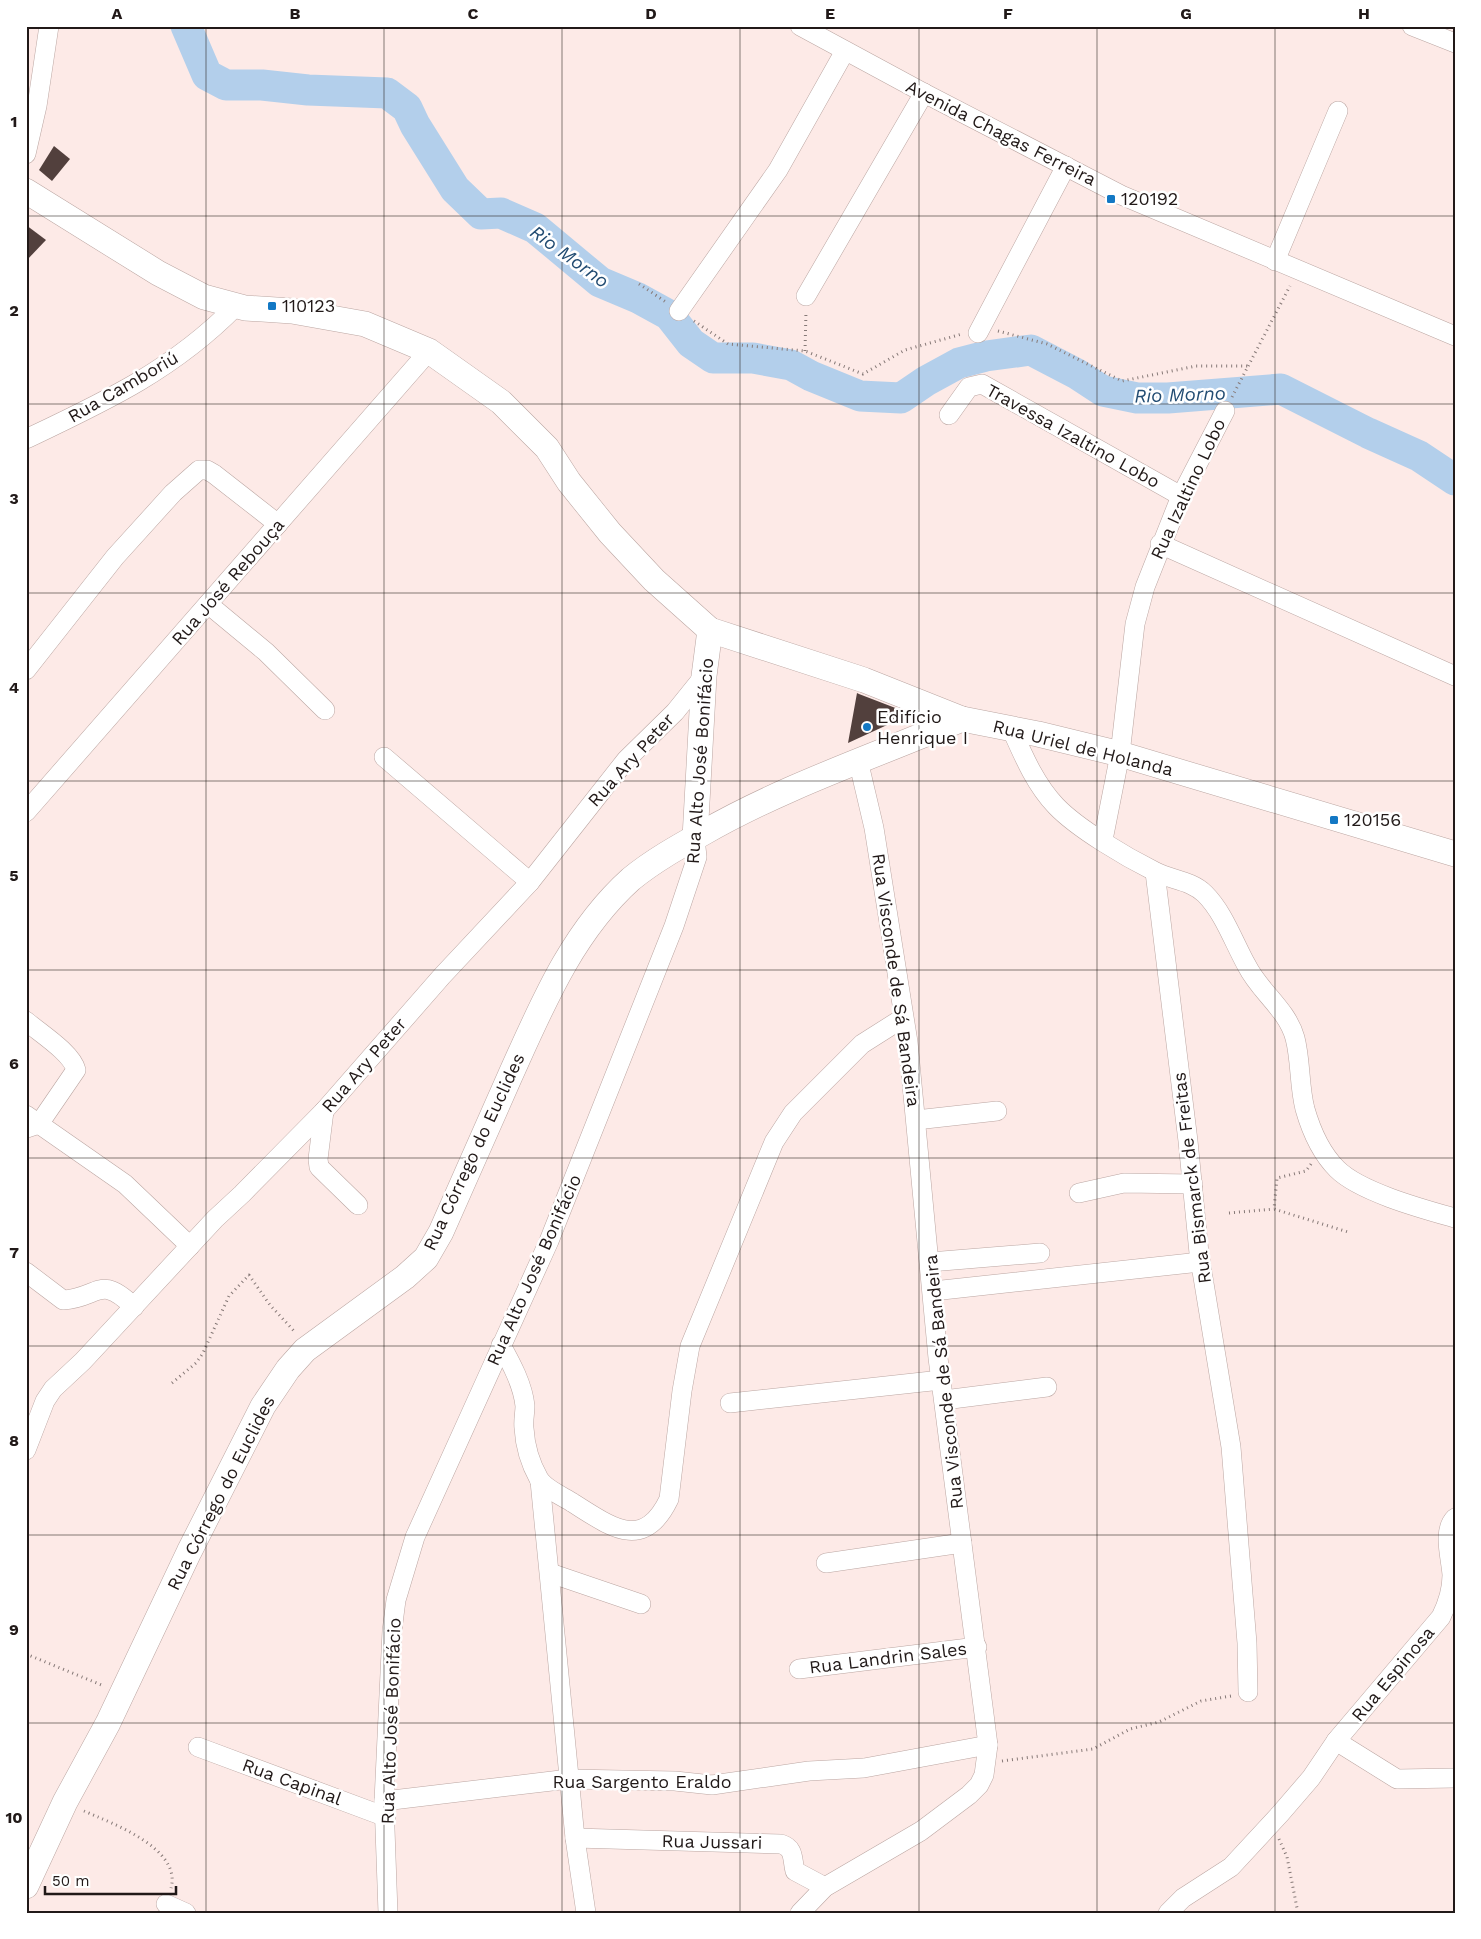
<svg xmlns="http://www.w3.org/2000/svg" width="1481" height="1939" viewBox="0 0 1481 1939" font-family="'Work Sans',sans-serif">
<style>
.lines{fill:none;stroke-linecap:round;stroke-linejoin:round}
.river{stroke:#b3cfeb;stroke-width:31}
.building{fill:#52403d}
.minor-casing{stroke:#bba6a2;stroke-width:20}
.major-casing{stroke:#bba6a2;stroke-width:26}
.path{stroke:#867977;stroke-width:3;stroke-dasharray:1 4;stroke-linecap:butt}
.minor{stroke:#fff;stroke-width:19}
.major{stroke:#fff;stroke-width:25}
.grid{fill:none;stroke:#211918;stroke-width:1;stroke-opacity:0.55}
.poi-dot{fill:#1378c4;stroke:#fff;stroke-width:2}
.labels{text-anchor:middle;stroke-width:5;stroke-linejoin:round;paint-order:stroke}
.street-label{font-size:18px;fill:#211918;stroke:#fff}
.poi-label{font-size:18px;fill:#211918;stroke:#fff;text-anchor:start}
.water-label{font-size:19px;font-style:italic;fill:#224c72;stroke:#fff}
.neatline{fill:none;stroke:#211918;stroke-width:2}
.grid-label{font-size:16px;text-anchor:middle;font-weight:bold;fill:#211918}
</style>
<rect width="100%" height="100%" fill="#fdeae7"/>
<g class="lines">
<!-- river -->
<path class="river" d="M186,26l21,49 19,10h36l46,5 79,3 20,15 8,17 40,64 26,25 20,-1 34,15 65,54 38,16 31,17 22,28 22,15h40l38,7 20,11 49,20 41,2 25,-17 33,-18 27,-7 45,-6 46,24 26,17 34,7h31l113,-9 87,44 51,23 36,24"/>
</g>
<!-- building -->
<g class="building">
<path d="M54,146l16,13 -18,22 -13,-11z"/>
<path d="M26,225l20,15 -20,21z"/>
<path d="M857,693l2,1 52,20 -63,29z"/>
</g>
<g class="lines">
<defs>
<g id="minor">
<path d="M800,26l124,67 197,102 334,141"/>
<path d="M1412,26l43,17"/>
<path d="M26,154l11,-48 12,-80"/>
<path d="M1275,261l63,-150"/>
<path d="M806,296l118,-203"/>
<path d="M679,311l99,-141 67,-119"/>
<path d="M978,333l88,-167"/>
<path d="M949,415l20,-28 13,-3 199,112"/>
<path d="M26,439c80,-38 147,-69 210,-133"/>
<path d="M1160,544l295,132"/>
<path d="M208,604l58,48 59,58"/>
<path d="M26,670l89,-113 58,-64 26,-23h8l7,4 64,50"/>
<path d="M1011,728c12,27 24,56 45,78 22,23 70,51 98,65 16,9 37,9 51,23 19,19 29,49 42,72 13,26 40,43 48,72 6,23 4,48 10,71 6,21 16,44 32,60 23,23 86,40 118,49"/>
<path d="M384,757l146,125"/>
<path d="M26,812l403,-461"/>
<path d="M1103,840l17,-86 15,-130 10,-37 36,-91 44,-85"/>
<path d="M1155,872l33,269 11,112 32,194 16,196 1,49"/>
<path d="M26,1021c14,12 46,32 50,49l-37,54 -12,4"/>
<path d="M324,1111l-6,48 1,8 39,38"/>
<path d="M26,1115l99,69 65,62"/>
<path d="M916,1120l81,-9"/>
<path d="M1079,1193l45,-10 69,1"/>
<path d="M930,1262l110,-9"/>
<path d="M26,1272l37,28c36,-2 36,-27 71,7"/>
<path d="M933,1291l267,-29"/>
<path d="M501,1345c10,18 22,40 24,61 0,7 -2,15 -1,22 1,18 6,35 15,51 6,10 25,18 34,24 37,23 70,50 96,-4l13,-108 8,-45 84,-204 19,-29 69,-69 41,-26"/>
<path d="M944,1400l103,-13"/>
<path d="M730,1403l211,-23"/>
<path d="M26,1450l19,-49 8,-12 30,-28 132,-142 27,-25 82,-83 118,-135 88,-94 96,-122 49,-48 29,-36"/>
<path d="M540,1481l35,357 11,75"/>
<path d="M826,1563l136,-20"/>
<path d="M550,1573l91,31"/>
<path d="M799,1669l178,-22"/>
<path d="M1336,1741l61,38 58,-1"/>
<path d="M198,1747l188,70"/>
<path d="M384,1801l185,-22 106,2 37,4 97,-14 55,-3 124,-23"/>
<path d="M575,1838l206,6c14,4 11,16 14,27l30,16"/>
<path d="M166,1904l20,9"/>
<path d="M388,1913l-4,-112 8,-170 4,-31 19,-63 134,-296 125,-315 23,-69 -2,-19"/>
<path d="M800,1913l25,-26 96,-56 48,-36 10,-10 5,-10 4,-30 -50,-387 -30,-316 -34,-214 -16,-68"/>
<path d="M1168,1913l15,-15 48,-31 49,-53 31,-36 25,-37 105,-124c7,-14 11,-26 11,-42 -1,-17 -10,-44 3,-57"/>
</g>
<g id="major">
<path d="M26,191l132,82 46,24 41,11 47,3 73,13 64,27 72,51 46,46 22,34 41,51 44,47 56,50 154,50 98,39 76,15 82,20 335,100"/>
<path d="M695,838l9,-162 6,-46"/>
<path d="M26,1886l39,-84 43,-79 81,-171 74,-146 25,-37 17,-19 100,-73 21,-19 15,-26c23,-52 46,-104 69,-156 32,-71 62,-144 121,-197 22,-18 47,-32 72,-46 82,-47 172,-77 259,-114"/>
</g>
</defs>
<!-- minor casing -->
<use href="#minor" class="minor-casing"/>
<!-- major casing -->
<use href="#major" class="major-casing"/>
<!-- path -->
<g class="path">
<path d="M639,284l27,18"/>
<path d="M694,321l34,23 77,7 58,23 42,-24 57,-16"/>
<path d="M998,331l49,13 75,37 74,-15h52"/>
<path d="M805,351l1,-40"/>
<path d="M1232,397l58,-111"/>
<path d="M1311,1164l-5,7 -29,7 -3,31 74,23"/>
<path d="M1229,1213l45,-4"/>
<path d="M172,1383l24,-20 7,-10 26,-57 20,-21 21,30 25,27"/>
<path d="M26,1654l78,32"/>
<path d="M1002,1761l91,-12 37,-20 29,-7 42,-21 30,-5"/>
<path d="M84,1811c27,12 98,37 87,77"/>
<path d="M1279,1839l8,18 11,56"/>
</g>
<!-- minor -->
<use href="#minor" class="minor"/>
<!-- major -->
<use href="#major" class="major"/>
</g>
<!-- grid -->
<path class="grid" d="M206,26v1887M384,26v1887M562,26v1887M740,26v1887M919,26v1887M1097,26v1887M1275,26v1887M26,216h1429M26,404h1429M26,593h1429M26,781h1429M26,970h1429M26,1158h1429M26,1346h1429M26,1535h1429M26,1723h1429"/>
<!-- markers -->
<g class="poi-dot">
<rect x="1106" y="194" width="10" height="10" rx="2.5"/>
<rect x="267" y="301" width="10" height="10" rx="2.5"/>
<circle cx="867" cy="727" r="5"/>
<rect x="1329" y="815" width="10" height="10" rx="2.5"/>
</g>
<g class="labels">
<!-- street labels -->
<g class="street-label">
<text transform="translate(1001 133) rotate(27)" y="6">Avenida Chagas Ferreira</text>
<text transform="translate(123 387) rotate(-30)" y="6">Rua Camboriú</text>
<text transform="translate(1073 436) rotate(29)" y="6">Travessa Izaltino Lobo</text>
<text transform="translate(1188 489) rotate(-65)" y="6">Rua Izaltino Lobo</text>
<text transform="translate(228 582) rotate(-49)" y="6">Rua José Rebouça</text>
<text transform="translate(1083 748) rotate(14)" y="6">Rua Uriel de Holanda</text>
<text transform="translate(631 760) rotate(-48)" y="6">Rua Ary Peter</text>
<text transform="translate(700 761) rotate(-86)" y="6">Rua Alto José Bonifácio</text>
<text transform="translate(896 980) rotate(82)" y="6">Rua Visconde de Sá Bandeira</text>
<text transform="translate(364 1065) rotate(-49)" y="6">Rua Ary Peter</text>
<text transform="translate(474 1152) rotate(-65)" y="6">Rua Córrego do Euclides</text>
<text transform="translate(1192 1178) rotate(-97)" y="6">Rua Bismarck de Freitas</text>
<text transform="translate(534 1270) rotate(-66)" y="6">Rua Alto José Bonifácio</text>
<text transform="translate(944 1382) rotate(-96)" y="6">Rua Visconde de Sá Bandeira</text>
<text transform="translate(221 1493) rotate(-63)" y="6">Rua Córrego do Euclides</text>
<text transform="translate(888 1658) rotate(-7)" y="6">Rua Landrin Sales</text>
<text transform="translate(1393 1674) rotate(-50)" y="6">Rua Espinosa</text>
<text transform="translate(391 1721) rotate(-88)" y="6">Rua Alto José Bonifácio</text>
<text transform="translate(292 1782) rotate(20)" y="6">Rua Capinal</text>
<text x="642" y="1788">Rua Sargento Eraldo</text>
<text transform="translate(712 1842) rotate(1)" y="6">Rua Jussari</text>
</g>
<!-- poi labels -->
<g class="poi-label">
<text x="1121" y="205">120192</text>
<text x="282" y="312">110123</text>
<text x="877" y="723">Edifício<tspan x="877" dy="21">Henrique I</tspan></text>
<text x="1344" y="826">120156</text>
</g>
<!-- water labels -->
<g class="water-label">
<text transform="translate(570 256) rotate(36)" y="7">Rio Morno</text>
<text transform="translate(1180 394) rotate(-2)" y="7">Rio Morno</text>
</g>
</g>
<!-- border -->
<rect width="1481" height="1939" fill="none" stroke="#ffffff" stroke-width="55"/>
<!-- scale -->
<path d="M45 1886v8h131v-8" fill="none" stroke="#211918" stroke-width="2.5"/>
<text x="52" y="1886" font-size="15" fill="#211918" stroke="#ffffff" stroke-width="4" paint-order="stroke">50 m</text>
<rect x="28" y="28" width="1426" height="1884" class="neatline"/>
<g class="grid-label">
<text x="117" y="19">A</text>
<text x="295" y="19">B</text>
<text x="473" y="19">C</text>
<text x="651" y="19">D</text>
<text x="830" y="19">E</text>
<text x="1008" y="19">F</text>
<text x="1186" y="19">G</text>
<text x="1364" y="19">H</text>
<text x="14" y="127">1</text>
<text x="14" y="316">2</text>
<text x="14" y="504">3</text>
<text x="14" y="693">4</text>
<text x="14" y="881">5</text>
<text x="14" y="1069">6</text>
<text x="14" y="1258">7</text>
<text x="14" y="1446">8</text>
<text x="14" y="1635">9</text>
<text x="14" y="1823">10</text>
</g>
</svg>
